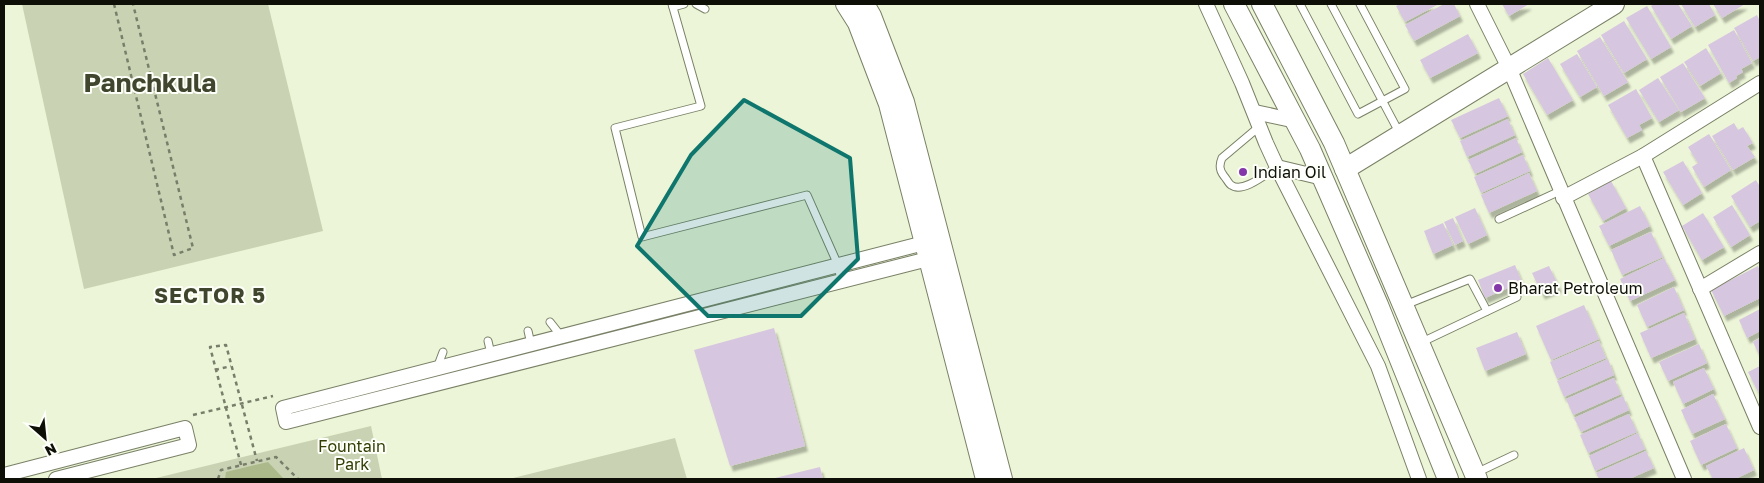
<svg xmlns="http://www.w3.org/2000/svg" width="1764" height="483" viewBox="0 0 1764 483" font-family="'Golos Text',sans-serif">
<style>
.green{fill:#c9d3b3}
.water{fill:#acb98a}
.building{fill:#d7c6e0;filter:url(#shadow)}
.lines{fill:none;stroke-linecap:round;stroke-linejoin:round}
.lane-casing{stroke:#798166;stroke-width:9}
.street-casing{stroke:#798166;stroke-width:16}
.secondary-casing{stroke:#798166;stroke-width:22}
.path{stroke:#797e6b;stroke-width:2.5;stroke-dasharray:4 4;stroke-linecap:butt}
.lane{stroke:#fff;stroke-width:7}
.street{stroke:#fff;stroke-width:14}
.secondary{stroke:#fff;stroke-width:20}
.marked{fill:#0f766e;fill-opacity:0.2;stroke:#0f766e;stroke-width:4;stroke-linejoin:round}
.poi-dot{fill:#8437a8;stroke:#fdfff9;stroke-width:2}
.labels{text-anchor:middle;stroke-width:4;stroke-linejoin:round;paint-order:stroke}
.poi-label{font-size:16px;fill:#0e1007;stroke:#fdfff9;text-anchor:start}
.park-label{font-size:16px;fill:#333e06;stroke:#fdfff9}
.district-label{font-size:21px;font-weight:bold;letter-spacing:1px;fill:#3f462d;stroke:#fdfff9}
.town-label{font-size:26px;font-weight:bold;fill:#3f462d;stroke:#fdfff9}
</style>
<defs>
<filter id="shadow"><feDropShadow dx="3" dy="5.5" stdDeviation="1" flood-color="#0004"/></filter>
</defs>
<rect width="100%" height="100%" fill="#ecf5d7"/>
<!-- green -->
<g class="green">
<path d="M22,4h246l55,227 -239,58z"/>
<path d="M371,426l11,53h-230z"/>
<path d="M675,438l12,41h-178z"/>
</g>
<!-- water -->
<path class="water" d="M268,462l16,17h-59l1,-7z"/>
<!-- building -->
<g class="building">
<path d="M1400,4h39l-34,18 -9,-16z"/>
<path d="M1444,4h10l6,12 -46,25 -9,-16z"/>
<path d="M1502,4h27l-20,12z"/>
<path d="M1654,4h24l14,22 -21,13 -20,-33z"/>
<path d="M1681,4h28l6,11 -20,12z"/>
<path d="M1713,4h32l-23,14z"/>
<path d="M1647,6l24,41 -20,12 -25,-41z"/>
<path d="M1757,15l3,6v36l-7,4 -19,-33z"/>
<path d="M1624,21l23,38 -23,14 -23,-38z"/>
<path d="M1734,30l18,33 -11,6 2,3 -7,4 1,2 -8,5 -21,-38z"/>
<path d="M1468,34l10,19 -48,25 -10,-18z"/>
<path d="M1600,37l28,45 -24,14 -27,-45z"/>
<path d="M1706,48l15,25 -21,13 -16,-24z"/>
<path d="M1577,54l20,33 -17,10 -20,-33z"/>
<path d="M1548,58l25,42 -26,15 -24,-41z"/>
<path d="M1683,63l22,35 -24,14 -21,-35z"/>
<path d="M1658,78l21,32 -20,12 -20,-32z"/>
<path d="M1636,89l16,29 -13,7 3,5 -15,8 -19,-33z"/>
<path d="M1499,98l9,18 -48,22 -9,-18z"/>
<path d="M1508,119l7,16 -48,22 -7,-16z"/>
<path d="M1734,123l4,7 5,-3 10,16 -6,3 8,11 -22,13 -21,-34z"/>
<path d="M1709,134l22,36 -27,17 -12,-20 6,-4 -10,-16z"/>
<path d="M1516,138l6,14 -47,22 -7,-14z"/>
<path d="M1523,155l7,16 -49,22 -7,-16z"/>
<path d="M1683,161l19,32 -19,12 -20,-33z"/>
<path d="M1529,173l8,18 -48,22 -8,-18z"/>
<path d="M1756,180l4,7v34l-10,6 -19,-31z"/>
<path d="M1611,181l15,27 -23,13 -15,-27z"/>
<path d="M1732,205l18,30 -19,12 -18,-30z"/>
<path d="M1640,206l10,20 -41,20 -10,-20z"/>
<path d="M1475,208l12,27 -19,9 -13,-27z"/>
<path d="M1703,213l21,34 -22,13 -20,-34z"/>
<path d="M1453,218l10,23 -8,4 -11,-23z"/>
<path d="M1443,223l10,22 -20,9 -9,-23z"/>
<path d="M1651,232l12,25 -41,18 -11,-25z"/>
<path d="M1664,258l11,22 -45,21 -10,-22z"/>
<path d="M1515,265l7,17 -37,16 -7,-18z"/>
<path d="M1549,266l10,21 -17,7 -10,-21z"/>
<path d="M1758,266l2,5v27l-36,18 -13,-26z"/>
<path d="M1674,287l10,23 -37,17 -10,-22z"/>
<path d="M1584,305l15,34 -48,21 -15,-34z"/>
<path d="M1760,309v22l-13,7 -8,-18z"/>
<path d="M1684,313l11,26 -44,19 -11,-25z"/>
<path d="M774,328l31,118 -75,20 -36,-116z"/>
<path d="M1517,332l9,22 -41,17 -9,-23z"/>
<path d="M1760,338v19l-7,-15z"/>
<path d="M1599,341l7,17 -49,21 -7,-17z"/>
<path d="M1699,344l8,19 -39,18 -9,-19z"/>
<path d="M1608,359l6,16 -50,22 -7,-16z"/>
<path d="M1760,366v25l-2,1 -10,-20z"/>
<path d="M1704,368l10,21 -31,15 -10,-22z"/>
<path d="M1614,378l7,16 -48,21 -7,-16z"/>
<path d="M1713,394l12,25 -33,15 -11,-24z"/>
<path d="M1623,396l6,14 -48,22 -7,-14z"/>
<path d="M1629,414l8,18 -49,21 -8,-18z"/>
<path d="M1726,424l11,24 -36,17 -11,-24z"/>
<path d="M1638,433l7,16 -50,22 -6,-15z"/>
<path d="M1744,448l10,22 -19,9h-22l-7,-13z"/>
<path d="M1646,451l8,17 -25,11h-30l-3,-6z"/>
<path d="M820,467l3,12h-52z"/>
</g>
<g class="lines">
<defs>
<g id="lane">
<path d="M672,4l29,102 -86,22 27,109 165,-42 31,70 3,16"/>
<path d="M696,4l9,5"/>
<path d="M1300,4l58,110 47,-25 -45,-85"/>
<path d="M1331,4l69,130"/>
<path d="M673,7l11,-3"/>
<path d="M1260,126l-38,32c-3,7 -3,12 2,18 2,2 5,8 7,9 12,9 36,-12 46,-18"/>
<path d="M1499,219l61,-28"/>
<path d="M1405,305l65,-26 17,32"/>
<path d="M550,322l11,14"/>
<path d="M528,331l3,13"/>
<path d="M488,341l3,13"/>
<path d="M1420,343l97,-46"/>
<path d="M437,368l6,-16"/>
<path d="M1476,473l38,-18"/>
</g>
<g id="street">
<path d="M1206,4l36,79 24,60 11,24 101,199 41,113"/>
<path d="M1477,4l32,64 175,411"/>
<path d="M1255,112l41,9"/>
<path d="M1643,156l117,271"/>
<path d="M1277,167l46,11"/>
<path d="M1563,198l80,-42 117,-73"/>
<path d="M932,241l-649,167 3,14 650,-165"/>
<path d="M1700,289l60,-36"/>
<path d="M4,475l181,-47 4,17 -133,34"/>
</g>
<g id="secondary">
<path d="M846,4l12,19 31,81 97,375"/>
<path d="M864,4l7,12 33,86 98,377"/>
<path d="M1234,4l76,145 68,156 70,174"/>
<path d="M1262,4l72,139 143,336"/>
<path d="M1345,169l269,-165"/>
</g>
</defs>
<!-- lane casing -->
<use href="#lane" class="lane-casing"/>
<!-- street casing -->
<use href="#street" class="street-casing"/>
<!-- secondary casing -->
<use href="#secondary" class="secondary-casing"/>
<!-- path -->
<g class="path">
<path d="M114,4l60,251 19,-7 -60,-244"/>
<path d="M215,370l16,-4"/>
<path d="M193,415l80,-19"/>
<path d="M241,465l-31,-118 16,-2 31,116"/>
<path d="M218,479l3,-9 55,-13 22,22"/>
</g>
<!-- lane -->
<use href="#lane" class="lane"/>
<!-- street -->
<use href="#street" class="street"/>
<!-- secondary -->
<use href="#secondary" class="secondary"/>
</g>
<!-- marked area -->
<path class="marked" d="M744,100l106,58 8,101 -57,57h-93l-71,-70 54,-91z"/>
<!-- markers -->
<g class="poi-dot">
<circle cx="1243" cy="172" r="5"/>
<circle cx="1498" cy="288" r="5"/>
</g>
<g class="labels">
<!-- poi labels -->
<g class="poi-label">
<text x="1253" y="178">Indian Oil</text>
<text x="1508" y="294">Bharat Petroleum</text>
</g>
<!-- park labels -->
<g class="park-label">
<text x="352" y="452">Fountain<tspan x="352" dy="18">Park</tspan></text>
</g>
<!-- district labels -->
<g class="district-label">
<text x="210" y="303">SECTOR 5</text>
</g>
<!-- town labels -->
<g class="town-label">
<text x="150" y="92">Panchkula</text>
</g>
</g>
<!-- border -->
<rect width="1764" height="483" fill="none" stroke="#0e1007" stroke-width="10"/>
<!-- north arrow -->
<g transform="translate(45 438) rotate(153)" stroke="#fdfff9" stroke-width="4" paint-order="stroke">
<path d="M0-4L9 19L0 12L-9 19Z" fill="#0e1007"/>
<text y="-8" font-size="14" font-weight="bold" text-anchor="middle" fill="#0e1007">N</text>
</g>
</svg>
